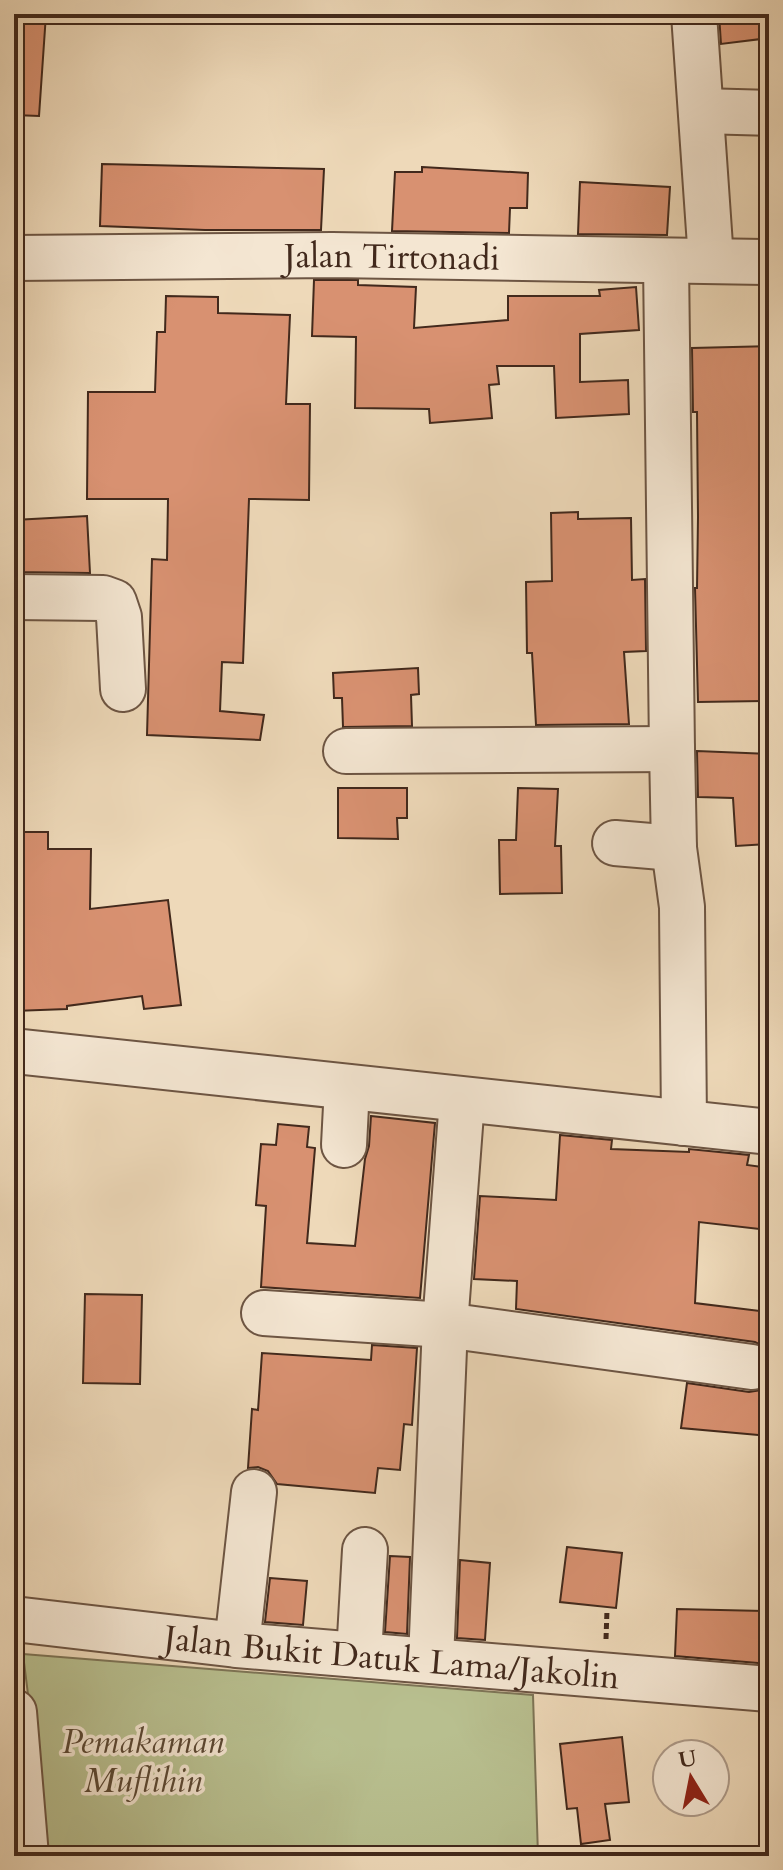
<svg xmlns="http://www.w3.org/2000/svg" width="783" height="1870" viewBox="0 0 783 1870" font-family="Cardo,serif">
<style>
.green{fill:#b8bf8f;stroke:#7d7456;stroke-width:2}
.building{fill:#d89171;stroke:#42291c;stroke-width:2}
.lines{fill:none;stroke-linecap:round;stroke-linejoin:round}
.minor-casing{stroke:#6d5543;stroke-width:48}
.path{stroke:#42291c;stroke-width:5;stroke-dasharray:6 4;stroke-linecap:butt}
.minor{stroke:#f4e6d2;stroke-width:44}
.labels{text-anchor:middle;stroke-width:7;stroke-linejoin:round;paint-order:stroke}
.street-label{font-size:34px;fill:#42291c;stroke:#f4e6d2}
.park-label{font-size:34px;font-style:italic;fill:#5a4733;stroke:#f4e6d2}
</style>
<rect width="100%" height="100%" fill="#eed9b9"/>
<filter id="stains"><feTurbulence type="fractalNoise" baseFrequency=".0025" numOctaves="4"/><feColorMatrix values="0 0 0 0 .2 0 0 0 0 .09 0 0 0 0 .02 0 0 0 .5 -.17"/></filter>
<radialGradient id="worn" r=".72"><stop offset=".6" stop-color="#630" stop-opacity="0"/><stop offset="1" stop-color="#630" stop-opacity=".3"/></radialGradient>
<!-- green -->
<path class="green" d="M23,1654l510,41 5,161h-490z"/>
<!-- building -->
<g class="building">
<path d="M14,14h32l-7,102 -25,-1z"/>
<path d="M719,14h50v24l-48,6z"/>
<path d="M102,164l222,5 -3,61h-116l-105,-4z"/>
<path d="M422,167l106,6 -1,35h-17l-1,25 -117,-2 3,-59h27z"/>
<path d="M580,182l90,5 -3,48 -89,-1z"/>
<path d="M314,280h44v5l58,2 -2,41 94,-8v-24h92l-1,-6 37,-3 3,43 -59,4v48l48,-2 1,34 -73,4 -2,-52h-57l2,18 -10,1 3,33 -62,5 -1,-14 -74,-1 1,-71 -44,-1z"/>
<path d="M166,296l52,1v16l72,2 -4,89h24l-1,96 -60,-1 -6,164 -21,-1 -2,49 44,4 -4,25 -113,-5 5,-176 15,1 1,-61h-81l1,-107h67l2,-60h8z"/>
<path d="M769,346v355l-71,1 -3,-114h2l1,-71 -1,-105h-4l-1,-64z"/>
<path d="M578,512v7l53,-1 1,62 13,-1 1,72 -22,1 5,72 -93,1 -4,-72h-5l-1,-71 26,-1 -1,-68z"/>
<path d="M87,516l3,57 -76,-1v-52z"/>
<path d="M418,668l1,26 -8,1 1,31 -69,1 -1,-29h-8l-1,-25z"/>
<path d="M697,751l72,3v90l-33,2 -3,-48 -35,-1z"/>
<path d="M338,788h69v30h-10l1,21 -60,-1z"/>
<path d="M518,788l40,1 -3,57h6l1,47 -62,1 -1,-54h17z"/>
<path d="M14,832h34v17h43l-1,60 78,-9 13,105 -37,4 -2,-13 -75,10v3l-53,2z"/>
<path d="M371,1116l64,7 -15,175 -159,-11 5,-81 -10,-1 5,-61 15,1 2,-21 31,3 -2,20 8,1 -8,95 48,3 10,-87 4,-13z"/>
<path d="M560,1135l52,5 -1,9 78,3v-3l60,6 -2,10 22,3v62l-70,-8 -4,81 74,9v37l-14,-7 -239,-33 1,-28 -43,-2 6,-83 76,4z"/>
<path d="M85,1294l57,1 -2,89 -57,-1z"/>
<path d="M372,1345l45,3 -5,77 -8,-1 -4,46 -22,-2 -3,25 -98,-9 -9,-13 -10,-4 -10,1 4,-59 6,1 4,-57 109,7z"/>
<path d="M687,1383l62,9 12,-2 8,-5v51l-88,-8z"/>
<path d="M567,1547l55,6 -6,55 -56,-6z"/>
<path d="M390,1556l20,1 -3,77 -22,-2z"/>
<path d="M460,1560l30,3 -5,77 -28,-2z"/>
<path d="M270,1578l37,3 -4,44 -38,-3z"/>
<path d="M677,1609l92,2v53l-94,-8z"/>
<path d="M622,1737l7,65 -24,2 5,36 -29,4 -4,-36 -10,1 -7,-65z"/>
</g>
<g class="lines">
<defs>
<g id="minor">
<path d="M694,14l17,246"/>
<path d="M701,111l68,2"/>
<path id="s1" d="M14,258l318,-3 437,7"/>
<path d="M666,262l6,487 2,99 8,59 2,216"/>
<path d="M14,597l89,1 11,4 5,15 4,72"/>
<path d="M346,751l326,-2"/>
<path d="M615,843l59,5"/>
<path d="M14,1051l755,81"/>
<path d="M344,1145l3,-58"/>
<path d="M264,1313l181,12 307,42"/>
<path id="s2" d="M14,1619l223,26 532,44"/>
<path d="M237,1645l17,-153"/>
<path d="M359,1655l6,-105"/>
<path d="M431,1660l14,-335 17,-225"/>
<path d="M14,1712l12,144"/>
</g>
</defs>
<!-- minor casing -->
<use href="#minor" class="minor-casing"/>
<!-- path -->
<path class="path" d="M606,1639l1,-29"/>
<!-- minor -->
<use href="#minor" class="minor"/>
</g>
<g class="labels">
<!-- street labels -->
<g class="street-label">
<text dy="12" stroke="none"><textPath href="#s1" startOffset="378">Jalan Tirtonadi</textPath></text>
<text dy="12" stroke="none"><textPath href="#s2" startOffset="380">Jalan Bukit Datuk Lama/Jakolin</textPath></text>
</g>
<!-- park labels -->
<g class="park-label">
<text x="143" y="1753">Pemakaman<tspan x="143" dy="39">Muflihin</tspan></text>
</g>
</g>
<!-- margin -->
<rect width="783" height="1870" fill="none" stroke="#eed9b9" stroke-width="48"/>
<rect x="16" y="16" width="751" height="1838" fill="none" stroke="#42291c" stroke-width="4"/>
<rect x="24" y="24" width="735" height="1822" fill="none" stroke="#42291c" stroke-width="2"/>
<!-- north arrow -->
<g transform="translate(691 1778) rotate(350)"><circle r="38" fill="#f4e6d2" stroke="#ad9a89" stroke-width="2"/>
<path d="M0-6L14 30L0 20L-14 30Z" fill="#8f2418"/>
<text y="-12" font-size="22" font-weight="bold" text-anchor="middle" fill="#42291c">U</text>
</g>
<rect width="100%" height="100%" filter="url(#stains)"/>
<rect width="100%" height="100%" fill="url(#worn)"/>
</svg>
